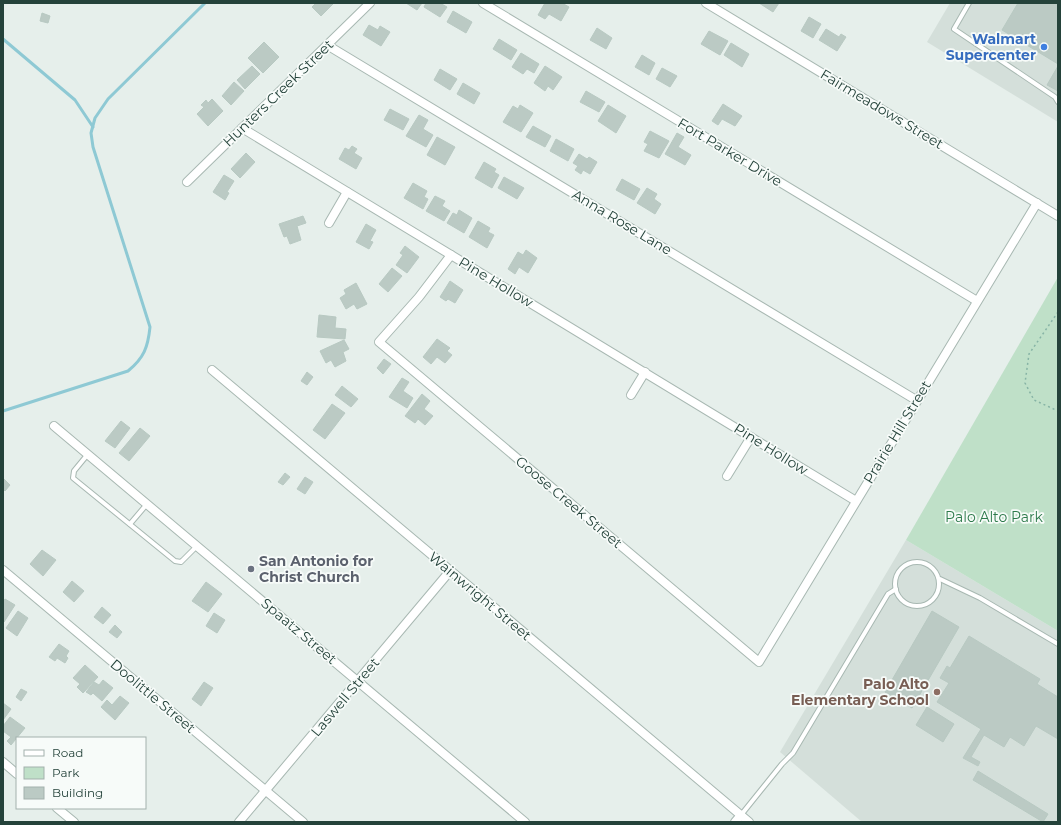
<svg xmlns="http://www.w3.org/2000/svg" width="1061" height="825" viewBox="0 0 1061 825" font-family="Montserrat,sans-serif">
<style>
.built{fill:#d4dfda}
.green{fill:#bfe0c8}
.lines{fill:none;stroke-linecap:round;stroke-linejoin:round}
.stream{stroke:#8ec9d4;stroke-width:3}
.building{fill:#bbcac4;stroke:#b8c9c2}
.service-casing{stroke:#a8b8b2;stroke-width:6}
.minor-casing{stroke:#a8b8b2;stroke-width:10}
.path{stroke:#86b3a5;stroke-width:1.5;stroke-dasharray:2 3;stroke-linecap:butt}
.service{stroke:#fff;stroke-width:4}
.minor{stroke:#fff;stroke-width:8}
.shop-dot{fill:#3f7fe0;stroke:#f7fbf9;stroke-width:1.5}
.worship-dot{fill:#6b7280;stroke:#f7fbf9;stroke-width:1.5}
.education-dot{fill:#8d6e63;stroke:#f7fbf9;stroke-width:1.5}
.labels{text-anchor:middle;stroke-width:3.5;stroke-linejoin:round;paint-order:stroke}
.shop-label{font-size:14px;font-weight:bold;fill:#366cbe;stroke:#f7fbf9;text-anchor:end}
.street-label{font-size:14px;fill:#24423a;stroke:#f7fbf9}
.park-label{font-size:14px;fill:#2d7a4b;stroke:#f7fbf9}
.worship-label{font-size:14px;font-weight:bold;fill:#5b616d;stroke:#f7fbf9;text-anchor:start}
.education-label{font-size:14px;font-weight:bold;fill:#785e54;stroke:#f7fbf9;text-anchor:end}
</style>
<rect width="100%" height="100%" fill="#e6efeb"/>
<!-- built -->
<g class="built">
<path d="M950,3h108v119l-131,-80z"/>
<path d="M906,540l152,91v191h-196l-82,-70z"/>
</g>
<!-- green -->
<path class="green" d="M1058,277v354l-152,-91z"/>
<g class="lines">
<!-- stream -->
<g class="stream">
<path d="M3,39l72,61 18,27"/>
<path d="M3,411l125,-40c16,-13 20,-24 22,-44l-57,-180 -2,-14 4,-15 13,-19 97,-96"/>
</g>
</g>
<!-- building -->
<g class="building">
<path d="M316,3h18l-13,13 -9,-9z"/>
<path d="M406,3h16l-5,7z"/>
<path d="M426,3h14l7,4 -7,10 -16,-10z"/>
<path d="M545,3h17l7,4 -8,14 -12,-7 -4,5 -7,-4z"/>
<path d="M759,3h20l-6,9z"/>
<path d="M1018,3h40v61l-56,-34z"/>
<path d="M453,11l19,11 -6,11 -19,-11z"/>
<path d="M42,13l8,3 -2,7 -8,-2z"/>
<path d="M809,17l12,7 -8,14 -12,-7z"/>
<path d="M369,25l9,5 2,-4 10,6 -9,14 -18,-11z"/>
<path d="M597,28l15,10 -6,11 -16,-9z"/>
<path d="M826,29l13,8 2,-3 5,3 -9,14 -18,-11z"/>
<path d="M709,31l19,10 -8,14 -19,-11z"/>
<path d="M499,39l18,11 -6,10 -18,-11z"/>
<path d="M264,42l15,15 -16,16 -15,-15z"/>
<path d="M731,43l18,11 -7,13 -18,-12z"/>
<path d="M521,53l18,11 -5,9 -7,-4 -4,5 -11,-7z"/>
<path d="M642,55l13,8 -6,12 -14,-8z"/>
<path d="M252,66l8,8 -15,15 -8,-9z"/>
<path d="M545,66l17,11 -9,13 -5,-4 -3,5 -11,-8z"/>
<path d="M1058,66v25l-11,-6z"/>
<path d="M662,68l15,8 -7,11 -14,-8z"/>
<path d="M440,69l17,10 -7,11 -16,-10z"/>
<path d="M234,82l10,9 -13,14 -9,-9z"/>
<path d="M463,83l17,10 -6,11 -17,-10z"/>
<path d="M586,91l19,11 -6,10 -19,-10z"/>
<path d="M212,99l11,12 -15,15 -11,-12 7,-7 -3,-2 5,-5 2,3z"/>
<path d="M723,104l19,12 -7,10 -13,-7 -4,6 -6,-4z"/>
<path d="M520,105l13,8 -12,19 -18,-10 10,-16 5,3z"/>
<path d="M608,105l18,11 -10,17 -18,-12z"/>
<path d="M390,109l19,10 -6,11 -19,-10z"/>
<path d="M419,115l9,5 -5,9 10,6 -7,12 -20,-11z"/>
<path d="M533,126l18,10 -6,11 -19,-10z"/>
<path d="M650,131l19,10 -10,17 -15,-7 4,-7 -4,-2z"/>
<path d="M677,133l7,4 -6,10 13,8 -6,10 -20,-11z"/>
<path d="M437,137l18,10 -10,18 -18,-10z"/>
<path d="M556,139l18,10 -6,12 -18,-10z"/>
<path d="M352,146l5,3 -3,4 8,5 -6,11 -17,-10 6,-11 4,2z"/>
<path d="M246,153l9,9 -15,16 -9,-9z"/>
<path d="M579,154l8,5 2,-2 8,5 -7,12 -7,-4 -2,4 -6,-4 3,-4 -5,-3z"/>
<path d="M484,162l12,7 -2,3 5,3 -7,13 -17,-10z"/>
<path d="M224,175l10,6 -7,11 2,1 -4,7 -12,-8z"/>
<path d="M504,177l20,11 -7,11 -19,-11z"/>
<path d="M622,179l18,10 -6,11 -18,-10z"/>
<path d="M413,183l14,8 -3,6 4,2 -5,10 -19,-11z"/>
<path d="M647,188l10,6 -3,5 7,5 -6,10 -18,-11z"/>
<path d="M435,196l10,5 -3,5 8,5 -6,10 -18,-10z"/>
<path d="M459,210l13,8 -8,15 -17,-10 6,-10 4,2z"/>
<path d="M303,216l3,7 -9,3 4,14 -11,4 -3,-8 -3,1 -5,-13z"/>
<path d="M478,221l12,7 -2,4 6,3 -7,13 -18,-11z"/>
<path d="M366,224l10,6 -6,11 3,1 -4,7 -13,-7z"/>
<path d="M405,246l14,11 -12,16 -11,-8 7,-10 -3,-2z"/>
<path d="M526,250l11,8 -9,15 -9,-6 -4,7 -7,-5 10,-17 5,3z"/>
<path d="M392,268l10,8 -14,16 -9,-8z"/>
<path d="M450,281l13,9 -8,13 -7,-4 -2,2 -6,-4z"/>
<path d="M356,283l11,21 -10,5 -3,-5 -8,5 -6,-11 6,-4 -2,-4z"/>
<path d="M319,315l17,2 -1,11 11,1 -1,10 -28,-2z"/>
<path d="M437,339l13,9 -3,3 5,4 -7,8 -8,-6 -6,7 -8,-7z"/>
<path d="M344,340l5,9 -6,3 3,9 -11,6 -4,-7 -5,3 -6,-12z"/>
<path d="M384,359l7,5 -8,10 -6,-6z"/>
<path d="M307,372l6,5 -6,8 -6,-4z"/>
<path d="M402,378l7,4 -6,9 10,7 -6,10 -18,-11z"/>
<path d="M342,386l16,13 -7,8 -16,-12z"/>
<path d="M422,394l8,7 -6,8 9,7 -8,9 -7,-6 -3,4 -10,-7z"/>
<path d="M332,404l13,9 -20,26 -12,-9z"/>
<path d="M121,421l9,7 -15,20 -10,-7z"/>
<path d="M140,428l10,8 -21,25 -10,-8z"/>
<path d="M285,473l5,4 -7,8 -5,-3z"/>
<path d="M305,477l8,5 -8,12 -8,-5z"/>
<path d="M3,478l7,7 -5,6 -2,-2z"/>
<path d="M42,550l14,10 -13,16 -13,-12z"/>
<path d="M72,581l12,10 -10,11 -11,-10z"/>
<path d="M206,582l16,12 -14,18 -16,-11z"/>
<path d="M5,599l10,6 -11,17 -1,-20z"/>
<path d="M102,607l9,8 -8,9 -9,-7z"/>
<path d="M18,611l10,7 -11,18 -11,-8z"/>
<path d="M932,611l27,16 -47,81 -27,-16z"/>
<path d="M214,613l11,7 -8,13 -11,-7z"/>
<path d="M115,625l7,7 -5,6 -8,-6z"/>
<path d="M969,636l71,43 -3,5 21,13v42l-22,-13 -12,20 -14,-9 -6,10 -20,-12 -13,22 9,5 -2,4 -15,-8 18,-29 -44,-27 12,-19 -9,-5 7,-12 3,2z"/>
<path d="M59,644l10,7 -3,5 2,2 -3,5 -8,-5 -2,3 -6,-4z"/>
<path d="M85,665l13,12 -15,16 -6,-6 3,-3 -7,-6z"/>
<path d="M103,680l10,8 -11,13 -9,-8 -2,2 -5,-3 8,-10 5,3z"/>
<path d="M204,682l9,6 -12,18 -9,-7z"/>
<path d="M21,689l6,3 -6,9 -5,-4z"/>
<path d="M120,696l9,7 -14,17 -14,-13 6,-7 5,5z"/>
<path d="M3,703l8,6 -8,11z"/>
<path d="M927,707l27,17 -11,18 -27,-17z"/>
<path d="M10,717l15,11 -14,17 -4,-4 4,-4 -8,-6v-5z"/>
<path d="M978,771l70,43 -5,8 -70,-42z"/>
</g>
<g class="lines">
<defs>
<g id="service">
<path d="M969,3l-15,26 101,68 3,5"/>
<path d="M88,454l-14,17 -1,7 102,83 6,1 16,-16"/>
<path d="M130,524l17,-20"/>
<circle cx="917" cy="584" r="22"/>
<path d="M940,579l40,19 78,46"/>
<path d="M741,815l41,-51 11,-11 95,-159 8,-5"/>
</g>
<g id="minor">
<path d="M483,3l494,298"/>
<path d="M706,3l352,213"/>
<path d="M327,45l589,355"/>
<path d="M242,128l614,373"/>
<path d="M187,182l183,-179"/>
<path d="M329,223l18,-31"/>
<path d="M451,255l-32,42 -40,45 380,320 278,-459"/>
<path d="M212,370l537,452"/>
<path d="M631,395l14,-23"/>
<path d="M54,426l471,396"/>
<path d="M727,476l24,-39"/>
<path d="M3,570l300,252"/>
<path d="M3,762l14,12"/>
<path d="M57,808l17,14"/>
<path d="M239,822l211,-251"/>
<path d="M735,822l6,-7"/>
</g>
</defs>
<!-- service casing -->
<use href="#service" class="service-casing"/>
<!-- minor casing -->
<use href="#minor" class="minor-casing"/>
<!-- path -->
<g class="path">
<path d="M1058,312l-29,42 -4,29 9,17 24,11"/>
<path d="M1057,822l1,-1"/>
</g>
<!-- service -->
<use href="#service" class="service"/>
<!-- minor -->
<use href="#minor" class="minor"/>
</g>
<!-- markers -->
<circle class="shop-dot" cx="1044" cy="47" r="4"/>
<circle class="worship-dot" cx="251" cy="569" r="4"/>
<circle class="education-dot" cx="937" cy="692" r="4"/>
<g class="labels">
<!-- shop labels -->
<g class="shop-label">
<text x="1036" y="44">Walmart<tspan x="1036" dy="16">Supercenter</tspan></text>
</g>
<!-- street labels -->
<g class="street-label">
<text transform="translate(278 93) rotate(-44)" y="5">Hunters Creek Street</text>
<text transform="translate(882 109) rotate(31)" y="5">Fairmeadows Street</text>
<text transform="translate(730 152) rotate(31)" y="5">Fort Parker Drive</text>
<text transform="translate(622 222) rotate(31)" y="5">Anna Rose Lane</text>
<text transform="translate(496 282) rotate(31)" y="5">Pine Hollow</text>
<text transform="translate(897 432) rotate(-59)" y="5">Prairie Hill Street</text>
<text transform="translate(771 449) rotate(32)" y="5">Pine Hollow</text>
<text transform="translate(569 502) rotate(40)" y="5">Goose Creek Street</text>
<text transform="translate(480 596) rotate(40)" y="5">Wainwright Street</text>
<text transform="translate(299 631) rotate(40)" y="5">Spaatz Street</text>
<text transform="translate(153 696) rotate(40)" y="5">Doolittle Street</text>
<text transform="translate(345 697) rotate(-50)" y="5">Laswell Street</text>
</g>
<!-- park labels -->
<g class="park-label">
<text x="994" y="522">Palo Alto Park</text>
</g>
<!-- worship labels -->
<g class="worship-label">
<text x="259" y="566">San Antonio for<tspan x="259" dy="16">Christ Church</tspan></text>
</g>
<!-- education labels -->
<g class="education-label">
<text x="929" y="689">Palo Alto<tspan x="929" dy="16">Elementary School</tspan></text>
</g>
</g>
<!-- border -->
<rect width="1061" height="825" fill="none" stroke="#24423a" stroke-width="8"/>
<!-- legend -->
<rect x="16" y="737" width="130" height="72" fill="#f7fbf9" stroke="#a3b1ad"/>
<rect x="24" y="750" width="20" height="6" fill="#ffffff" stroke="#a3b1ad"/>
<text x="52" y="757" font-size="12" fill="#24423a">Road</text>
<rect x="24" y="767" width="20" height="12" fill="#bfe0c8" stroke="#a3b1ad"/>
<text x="52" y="777" font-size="12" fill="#24423a">Park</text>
<rect x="24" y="787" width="20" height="12" fill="#bbcac4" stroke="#a3b1ad"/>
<text x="52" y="797" font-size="12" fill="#24423a">Building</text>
</svg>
